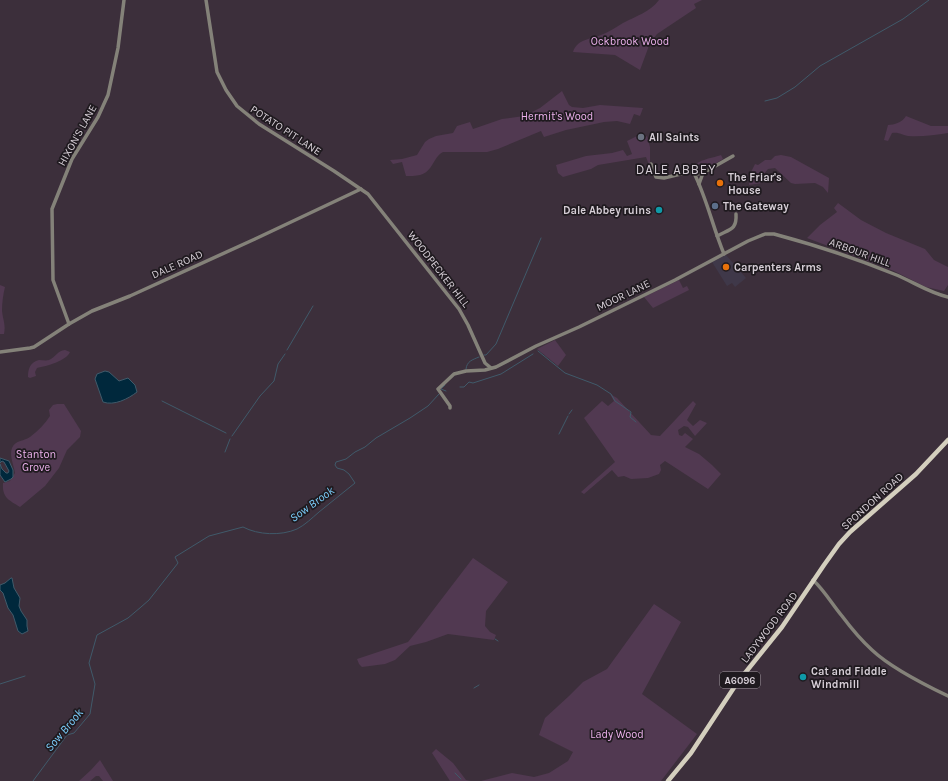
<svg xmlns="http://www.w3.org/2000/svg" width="948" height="781" viewBox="0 0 948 781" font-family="Karla,sans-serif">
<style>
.commercial{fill:#3f3849}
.green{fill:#513951}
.water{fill:#00283c;stroke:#405a6a}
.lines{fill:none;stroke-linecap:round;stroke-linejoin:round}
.stream{stroke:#405a6a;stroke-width:1}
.minor{stroke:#848279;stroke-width:3.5}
.major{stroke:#d4cfbe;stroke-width:4.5}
.worship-dot{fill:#6b7280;stroke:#1f1a1f;stroke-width:1.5}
.food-dot{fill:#e8710a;stroke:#1f1a1f;stroke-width:1.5}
.service-dot{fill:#5c6f8a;stroke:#1f1a1f;stroke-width:1.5}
.culture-dot{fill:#0f9aa8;stroke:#1f1a1f;stroke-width:1.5}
.labels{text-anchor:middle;stroke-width:3.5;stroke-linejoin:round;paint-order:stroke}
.shield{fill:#1f1a1f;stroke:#9f989f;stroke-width:1}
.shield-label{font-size:10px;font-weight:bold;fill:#d6ced6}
.park-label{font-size:11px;fill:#ebb0eb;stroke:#1f1a1f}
.street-label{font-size:11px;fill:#d6ced6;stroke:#1f1a1f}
.poi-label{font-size:11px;font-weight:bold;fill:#d6ced6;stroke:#1f1a1f;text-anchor:start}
.water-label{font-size:12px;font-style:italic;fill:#7bcdfa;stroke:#1f1a1f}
.quarter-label{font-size:13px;letter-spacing:1px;fill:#d6ced6;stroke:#1f1a1f}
</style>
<rect width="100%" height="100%" fill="#3c2f3b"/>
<!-- commercial -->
<path class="commercial" d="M726,255l20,23 -11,9 -3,-4 -5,3 -15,-24z"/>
<!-- green -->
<g class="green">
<path d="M659,0h43l-8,4 2,4 -39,26 -7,9 -10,27 -25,-15 -42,-3c4,-13 18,-13 28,-17 8,-3 15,-8 22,-12 13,-7 27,-11 36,-23z"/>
<path d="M562,91l7,14 3,2 11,1 17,-3 43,3 -3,8 -6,-2 -4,10 -13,-3 -13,1 -38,8 -22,7 -3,-6 -43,18 -11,3h-44c-10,5 -10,20 -23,23 -4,1 -10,1 -14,1l-4,-14 -9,2 -3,-4 12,-1 15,-4 8,-13 4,-3 7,-3 17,-3 4,-7 13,-4 3,7 29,-10 22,-3 16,-8z"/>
<path d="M906,116l25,10h17v7c-13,2 -27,4 -40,3 -7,-1 -8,-4 -16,-3l-4,8 -4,-1 4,-15c6,0 15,-3 18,-9z"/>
<path d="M641,134l3,4 3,-2 3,11v18h-1l-3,-8 -48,8 -7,4 -28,8 -5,-4 -2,-8 30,-9 26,-3 11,-3 4,6 5,-2 -5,-13z"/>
<path d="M721,155l2,4 -20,12 -12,-1c6,-11 19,-11 30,-15z"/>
<path d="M781,155l10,2 38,21 -1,15 -5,-6 -8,-4 -20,1 -4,-1 -16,-15 -7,1 -6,7 2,3 -2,4 -13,2v-9l6,-12 3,1 7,-5h6l4,-4z"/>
<path d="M838,203l23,17 25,13 39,16 9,11 14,7v18l-4,6 -18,-4 -32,-16 -87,-33 13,-13 17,-13 -3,-4z"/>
<path d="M679,280l4,8 4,-2 2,4 -36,18 -9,-11z"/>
<path d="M0,285l5,2c-2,8 -3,16 -3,24 1,9 4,14 2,23h-4z"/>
<path d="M555,340l11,15 -8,11 -21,-17z"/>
<path d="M65,350l5,2c-4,9 -23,14 -33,16l-2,4 1,4 -6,2 -2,-1c0,-8 2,-15 11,-17 3,0 7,1 10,0 7,-3 8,-9 16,-10z"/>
<path d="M610,394l7,4 34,37 9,1 33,-35 3,3 -9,16 6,6 7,-6 7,3 -12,13 -7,-9 -4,-1 -6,4 1,5 3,1 3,-3 8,6 -8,8 14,7 13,11 9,9 -13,15 -43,-28 -5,4 1,5 -2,4 -11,4 -17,1 -7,-3 -6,1 -6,-7 -28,24 -3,-2 34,-30 -31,-44 18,-17 6,5 6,-5z"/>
<path d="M57,404h7l17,27 -1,6 -13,13 -8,18 -14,18 -25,21c-11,-7 -18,-9 -17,-24l7,-2 5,-8c-1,-7 -6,-18 -3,-25 3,-8 13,-7 18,-11 8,-6 15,-13 20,-21l-1,-6 4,-5z"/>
<path d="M473,558l35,24 -22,29 -1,15 5,6 6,3 -2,5 -46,-6 -22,8 -16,4 -15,14 -10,4 -23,3 -3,-3 -2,-5 51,-17 13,-16z"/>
<path d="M654,604l27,18 -39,72 55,40 -36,47h-180l31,-8 22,4 15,-4 19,-12 5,-9 -34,-17 6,-17 24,-22 14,-14 24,-13z"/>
<path d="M436,749l17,14 13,17 5,1h-21l-18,-28z"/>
<path d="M100,760l13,21h-10l-4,-5h-3l-6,5h-11l12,-11z"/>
</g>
<!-- water -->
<g class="water">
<path d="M105,371l4,1 10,9 9,-3 7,7 2,7c-9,7 -23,14 -34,10l-8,-23 2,-5z"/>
<path d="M0,458l9,3 4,9v7l-2,2 -6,3 -5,-7v-11l2,5 4,4h2l1,-2 -5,-9 -2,-1 -2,2z"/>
<path d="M11,578h1l2,10 6,10 -1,8 2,5 6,9v6l1,5 -6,3 -4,-3 -5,-16 -5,-7 -5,-15 -3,-3v-5l5,-2z"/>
</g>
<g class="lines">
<!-- stream -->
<g class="stream">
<path d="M765,101l12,-3 18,-11 25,-21 83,-47 26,-19"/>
<path d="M287,350l26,-44"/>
<path d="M538,351l27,22 32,12 14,9 4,7 16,11 -1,5 6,5"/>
<path d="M484,355h2l10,-11 45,-106"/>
<path d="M466,369c1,-8 6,-9 13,-12"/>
<path d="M445,385l-4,4 5,2"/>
<path d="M460,387h4l5,-5 4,1 28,-9 32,-20"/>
<path d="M162,401l64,32"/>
<path d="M569,414l3,-4"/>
<path d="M559,434l9,-18"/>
<path d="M232,436l28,-40 14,-15 4,-17 7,-10"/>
<path d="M225,452l5,-13"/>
<path d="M495,639l3,2"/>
<path d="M0,684l25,-8"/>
<path d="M474,688l5,-3"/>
<path d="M455,773l6,6"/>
<path d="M33,781l34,-46 7,-2 16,-19 5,-30 -6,-21 8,-28 31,-17 13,-11 8,-7 29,-37 -3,-6 34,-21 34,-9c15,8 38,9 54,2 8,-4 15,-11 22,-17 12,-10 24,-19 36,-29l-6,-9 -5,-4 -7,-2 -2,-3 1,-3 10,-3 9,-7 10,-5 11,-9 34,-20 18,-12 11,-12"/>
</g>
<!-- minor -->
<g class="minor">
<path d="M206,0l11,72 9,18 11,16 22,18 75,47 34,23 91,115 9,16 17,38 6,5"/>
<path d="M651,164l5,13 8,1 25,-6 8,2 6,-1 30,-17"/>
<path d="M694,173c13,26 19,55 30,81"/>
<path d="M699,184l4,-11"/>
<path d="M717,236c13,-7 20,-6 19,-22"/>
<path d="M69,324l-16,-44 -1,-71 20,-50 26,-42 10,-22 10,-47 6,-48"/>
<path d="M0,352l30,-4 4,-1 35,-23 23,-13 38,-15 125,-57 106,-50"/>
<path d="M450,408v-2l-12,-17 16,-15 12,-3 19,-1 11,-3 40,-21 43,-19 96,-47 73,-39 17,-7h9c41,11 81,24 120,40 18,7 35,19 54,23"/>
<path d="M813,580c11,10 19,24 29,36 9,12 19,24 30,34 19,18 53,35 76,46"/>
</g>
<!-- major -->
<path class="major" d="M668,781l23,-28 46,-70 45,-56 42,-62 15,-21 11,-12 66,-58 32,-34"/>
</g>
<!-- markers -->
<circle class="worship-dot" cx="641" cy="137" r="4"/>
<g class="food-dot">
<circle cx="720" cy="183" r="4"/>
<circle cx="726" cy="267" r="4"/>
</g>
<circle class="service-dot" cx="715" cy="206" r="4"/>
<g class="culture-dot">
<circle cx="659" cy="210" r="4"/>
<circle cx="803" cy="677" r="4"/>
</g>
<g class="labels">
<!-- shield labels -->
<rect class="shield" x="720" y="672" width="40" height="16" rx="3"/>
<g class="shield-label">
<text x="740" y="684">A6096</text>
</g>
<!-- park labels -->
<g class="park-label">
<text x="630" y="45">Ockbrook Wood</text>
<text x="557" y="120">Hermit's Wood</text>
<text x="36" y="458">Stanton<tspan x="36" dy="13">Grove</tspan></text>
<text x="617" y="738">Lady Wood</text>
</g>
<!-- street labels -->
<g class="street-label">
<text transform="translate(286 130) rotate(33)" y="4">POTATO PIT LANE</text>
<text transform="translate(77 135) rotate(-61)" y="4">HIXON'S LANE</text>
<text transform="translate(860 252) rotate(20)" y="4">ARBOUR HILL</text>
<text transform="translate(177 264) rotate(-24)" y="4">DALE ROAD</text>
<text transform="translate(439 269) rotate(52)" y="4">WOODPECKER HILL</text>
<text transform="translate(623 295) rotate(-26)" y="4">MOOR LANE</text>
<text transform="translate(872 501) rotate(-42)" y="4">SPONDON ROAD</text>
<text transform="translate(769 627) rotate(-53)" y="4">LADYWOOD ROAD</text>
</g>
<!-- poi labels -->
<g class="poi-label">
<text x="649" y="141">All Saints</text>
<text x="728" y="181">The Friar's<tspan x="728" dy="13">House</tspan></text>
<text x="723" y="210">The Gateway</text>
<text x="651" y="214" text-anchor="end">Dale Abbey ruins</text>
<text x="734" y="271">Carpenters Arms</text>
<text x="811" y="675">Cat and Fiddle<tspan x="811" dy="13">Windmill</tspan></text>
</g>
<!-- water labels -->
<g class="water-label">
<text transform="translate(312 504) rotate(-36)" y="4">Sow Brook</text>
<text transform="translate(64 730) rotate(-50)" y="4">Sow Brook</text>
</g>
<!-- quarter labels -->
<g class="quarter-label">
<text x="676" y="174">DALE ABBEY</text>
</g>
</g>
</svg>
